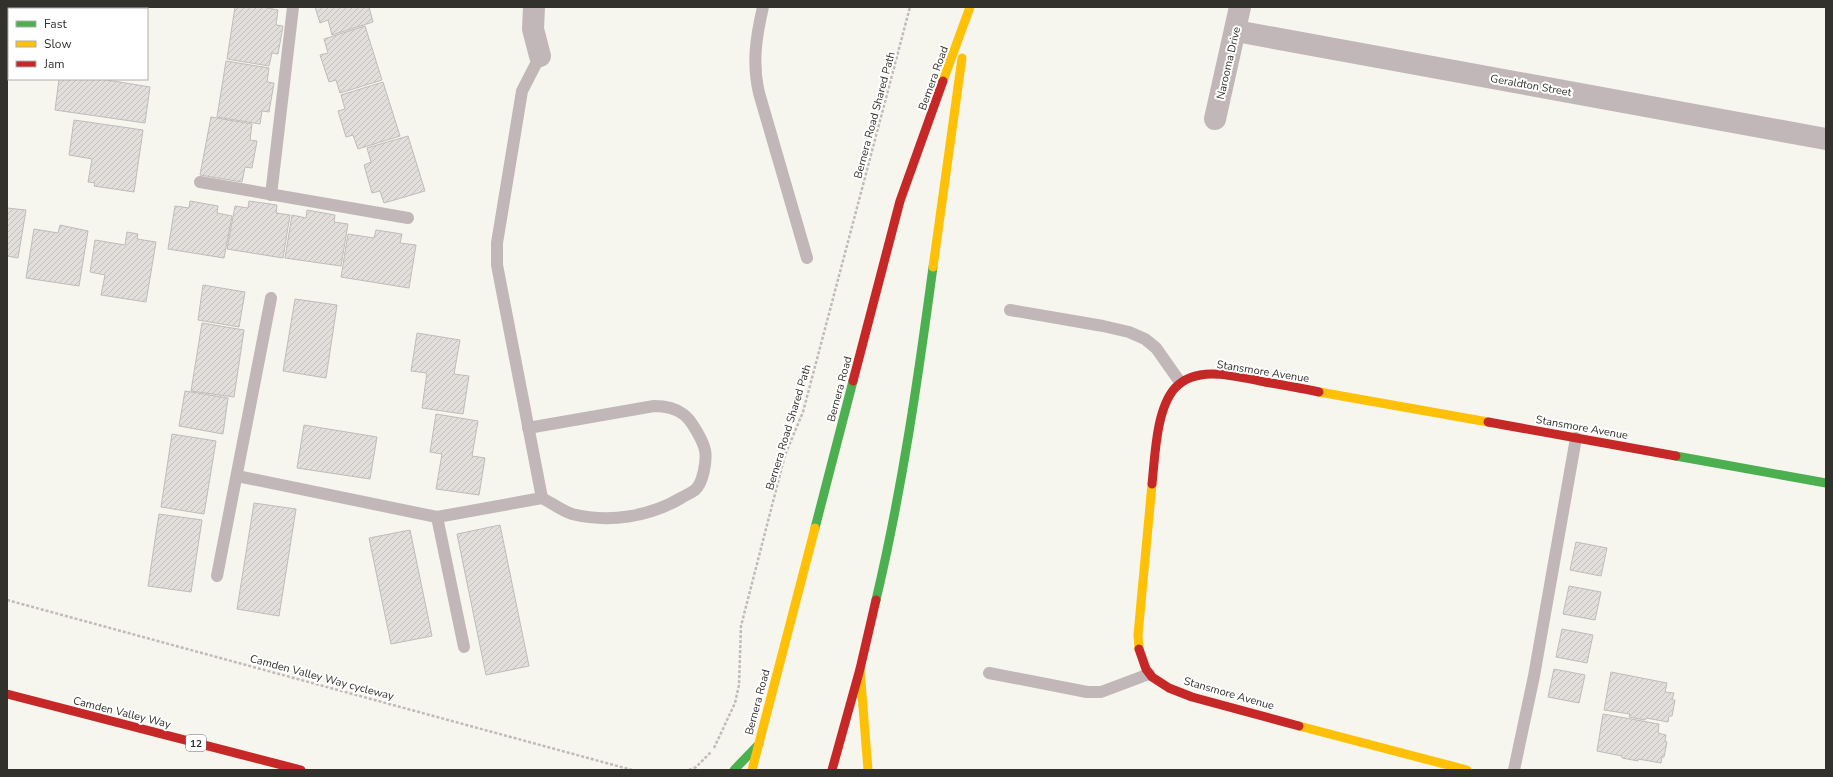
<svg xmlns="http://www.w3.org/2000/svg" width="1833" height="777" viewBox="0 0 1833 777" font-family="'Nunito Sans',sans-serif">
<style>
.building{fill:url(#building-hatch);stroke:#bfbcba}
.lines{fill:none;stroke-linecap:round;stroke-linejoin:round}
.path{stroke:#c2baba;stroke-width:2.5;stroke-dasharray:3 2;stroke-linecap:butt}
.lane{stroke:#c1b7b8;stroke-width:12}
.street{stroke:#c1b7b8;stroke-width:22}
.fast{stroke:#4caf50;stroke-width:9}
.slow{stroke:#ffc107;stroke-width:9}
.jam{stroke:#c62828;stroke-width:9}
.labels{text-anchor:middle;stroke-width:4;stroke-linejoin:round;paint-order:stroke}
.shield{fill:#fff;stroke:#706f6b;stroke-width:1}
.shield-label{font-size:10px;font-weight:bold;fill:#32312c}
.street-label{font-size:11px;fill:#32312c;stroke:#fff}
</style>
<defs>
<pattern id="building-hatch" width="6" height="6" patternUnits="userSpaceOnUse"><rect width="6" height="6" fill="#e1dedc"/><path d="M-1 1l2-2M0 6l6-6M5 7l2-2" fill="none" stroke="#c2bfbd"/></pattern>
</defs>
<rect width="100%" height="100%" fill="#f6f5ee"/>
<!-- building -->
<g class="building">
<path d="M235,7h28l15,3 -2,15 7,1 -5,28 -6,-1 -3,13 -42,-7z"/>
<path d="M315,7h54l4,15 -41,13 -4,-15 -8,3z"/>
<path d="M365,26l17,54 -42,13 -4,-13 -7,2 -9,-27 8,-2 -4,-14z"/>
<path d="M226,61l43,7 -2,14 7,1 -5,29 -7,-1 -2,13 -43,-7z"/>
<path d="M59,79h42l49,8 -5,36 -90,-13z"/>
<path d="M383,82l17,54 -42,13 -5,-14 -7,2 -8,-26 7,-2 -4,-14z"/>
<path d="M211,117l41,7 -2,16 7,1 -5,27 -7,-1 -3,15 -42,-7z"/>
<path d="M74,120l69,10 -9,62 -40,-6 1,-3 -7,-1 4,-23 -23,-4z"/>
<path d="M408,136l17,55 -41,12 -4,-12 -8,2 -8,-28 7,-3 -4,-14z"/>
<path d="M190,201l28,5 -1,7 15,3 -8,42 -56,-9 7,-43 14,2z"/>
<path d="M249,201l28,4 -1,8 14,2 -7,43 -56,-9 8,-43 13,2z"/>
<path d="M7,208l19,2 -8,48 -11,-2z"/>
<path d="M307,210l28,5 -1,7 14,2 -7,42 -56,-8 7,-43 14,3z"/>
<path d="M60,225l28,6 -9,55 -53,-8 8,-49 24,4z"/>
<path d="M376,230l26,4 -2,9 16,2 -7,43 -68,-11 7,-43 26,4z"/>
<path d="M127,232l11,2 -1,5 19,3 -10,60 -45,-7 4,-20 -15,-3 5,-32 30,5z"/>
<path d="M203,285l42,7 -6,35 -41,-7z"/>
<path d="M295,299l42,6 -11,73 -43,-7z"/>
<path d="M202,323l42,7 -10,67 -43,-6z"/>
<path d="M417,333l43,7 -6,34 15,2 -6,38 -41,-6 5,-35 -16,-2z"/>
<path d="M185,391l43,7 -5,36 -44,-8z"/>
<path d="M436,414l42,7 -6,35 13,2 -6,37 -43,-6 6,-35 -12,-2z"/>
<path d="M304,425l73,12 -7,42 -73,-11z"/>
<path d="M172,434l44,7 -12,73 -43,-7z"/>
<path d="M254,503l42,6 -17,107 -42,-7z"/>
<path d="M159,514l43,6 -11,72 -43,-6z"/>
<path d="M500,525l29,141 -43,9 -29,-141z"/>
<path d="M410,530l22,106 -41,8 -22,-106z"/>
<path d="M1576,542l31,6 -6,28 -31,-6z"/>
<path d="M1569,586l32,6 -6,28 -32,-6z"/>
<path d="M1562,629l31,6 -6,28 -31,-6z"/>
<path d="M1554,669l31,6 -6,28 -31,-6z"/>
<path d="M1611,672l56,11 -2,9 9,1 -2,7h3l-3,16h-3l-1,6 -22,-4 -1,2 -16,-3 1,-3 -26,-4z"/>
<path d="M1603,714l56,10 -1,9 8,2 -1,6 2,1 -3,15h-2l-1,6 -23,-4v2l-16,-3v-2l-25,-5z"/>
</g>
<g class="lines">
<!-- path -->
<g class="path">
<path d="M7,600l625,170"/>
<path d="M714,748l21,-45 4,-18 2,-59 44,-171 18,-43 107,-405"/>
<path d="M689,770l7,-3 15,-15"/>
</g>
<!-- lane -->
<g class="lane">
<path d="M763,7c-7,30 -11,56 -4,86l48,165"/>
<path d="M200,182l208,36"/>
<path d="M271,195l22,-188"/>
<path d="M1010,310l93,16 26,6 16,7 11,9 24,34"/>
<path d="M528,428l126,-22c10,0 21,2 29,8 8,5 20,27 22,36 2,11 -2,33 -10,40 -4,3 -9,5 -14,8 -32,19 -72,25 -109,16 -10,-3 -20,-11 -30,-16"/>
<path d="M237,476l200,41 105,-19 -45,-233v-22l25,-152 18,-35"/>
<path d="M437,517l27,130"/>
<path d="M217,576l54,-278"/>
<path d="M989,673l98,19h14l48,-18"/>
<path d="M1514,770l20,-94 42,-238"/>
</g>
<!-- street -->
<g class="street">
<path d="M534,7l-1,22 7,27"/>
<path d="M1236,31l590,108"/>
<path d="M1215,119l25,-112"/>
</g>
<!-- fast -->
<g class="fast">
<path d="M1676,456l150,27"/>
<path d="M815,528l38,-147"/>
<path d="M876,600c26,-110 42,-221 57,-333"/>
<path d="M734,770l25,-26"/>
</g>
<!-- slow -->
<g class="slow">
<path d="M943,81l27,-74"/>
<path d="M933,267l29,-209"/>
<path d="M1319,392l169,30"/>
<path d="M1139,649l-1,-14 14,-151"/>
<path d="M860,669l8,101"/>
<path d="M1299,726l168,44"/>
<path d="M752,770l63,-242"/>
</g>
<!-- jam -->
<g class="jam">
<path d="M853,381l47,-180 43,-120"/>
<path d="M1488,422l188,34"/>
<path d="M1152,484c3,-27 4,-75 23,-96 22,-24 63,-11 90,-6 18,3 36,6 54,10"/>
<path d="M1139,649l7,20 6,8 17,11 23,9 107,29"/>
<path d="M7,694l294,76"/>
<path d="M832,770l28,-101 16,-69"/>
</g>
</g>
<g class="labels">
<!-- shield labels -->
<rect class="shield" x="186" y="735" width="20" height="16" rx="3"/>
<g class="shield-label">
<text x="196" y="747">12</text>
</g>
<!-- street labels -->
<g class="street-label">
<text transform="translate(1228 63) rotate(-77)" y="4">Narooma Drive</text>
<text transform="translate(933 78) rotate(-70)" y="4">Bernera Road</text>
<text transform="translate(1531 85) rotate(10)" y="4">Geraldton Street</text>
<text transform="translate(874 115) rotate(-75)" y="4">Bernera Road Shared Path</text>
<text transform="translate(1263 371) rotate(9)" y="4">Stansmore Avenue</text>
<text transform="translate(839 389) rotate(-75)" y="4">Bernera Road</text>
<text transform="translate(788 427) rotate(-73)" y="4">Bernera Road Shared Path</text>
<text transform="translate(1582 427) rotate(10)" y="4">Stansmore Avenue</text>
<text transform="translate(322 677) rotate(15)" y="4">Camden Valley Way cycleway</text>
<text transform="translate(1229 693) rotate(16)" y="4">Stansmore Avenue</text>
<text transform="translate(757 702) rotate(-75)" y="4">Bernera Road</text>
<text transform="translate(122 712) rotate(14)" y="4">Camden Valley Way</text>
</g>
</g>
<!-- border -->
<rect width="1833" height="777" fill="none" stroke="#32312c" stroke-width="16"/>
<!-- legend -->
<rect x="8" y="8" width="140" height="72" fill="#ffffff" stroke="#adadab"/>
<rect x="16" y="21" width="20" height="6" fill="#4caf50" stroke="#adadab"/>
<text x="44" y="28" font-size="12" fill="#32312c">Fast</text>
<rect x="16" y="41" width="20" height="6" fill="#ffc107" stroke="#adadab"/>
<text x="44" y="48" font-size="12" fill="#32312c">Slow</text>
<rect x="16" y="61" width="20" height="6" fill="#c62828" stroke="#adadab"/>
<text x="44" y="68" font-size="12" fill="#32312c">Jam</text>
</svg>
